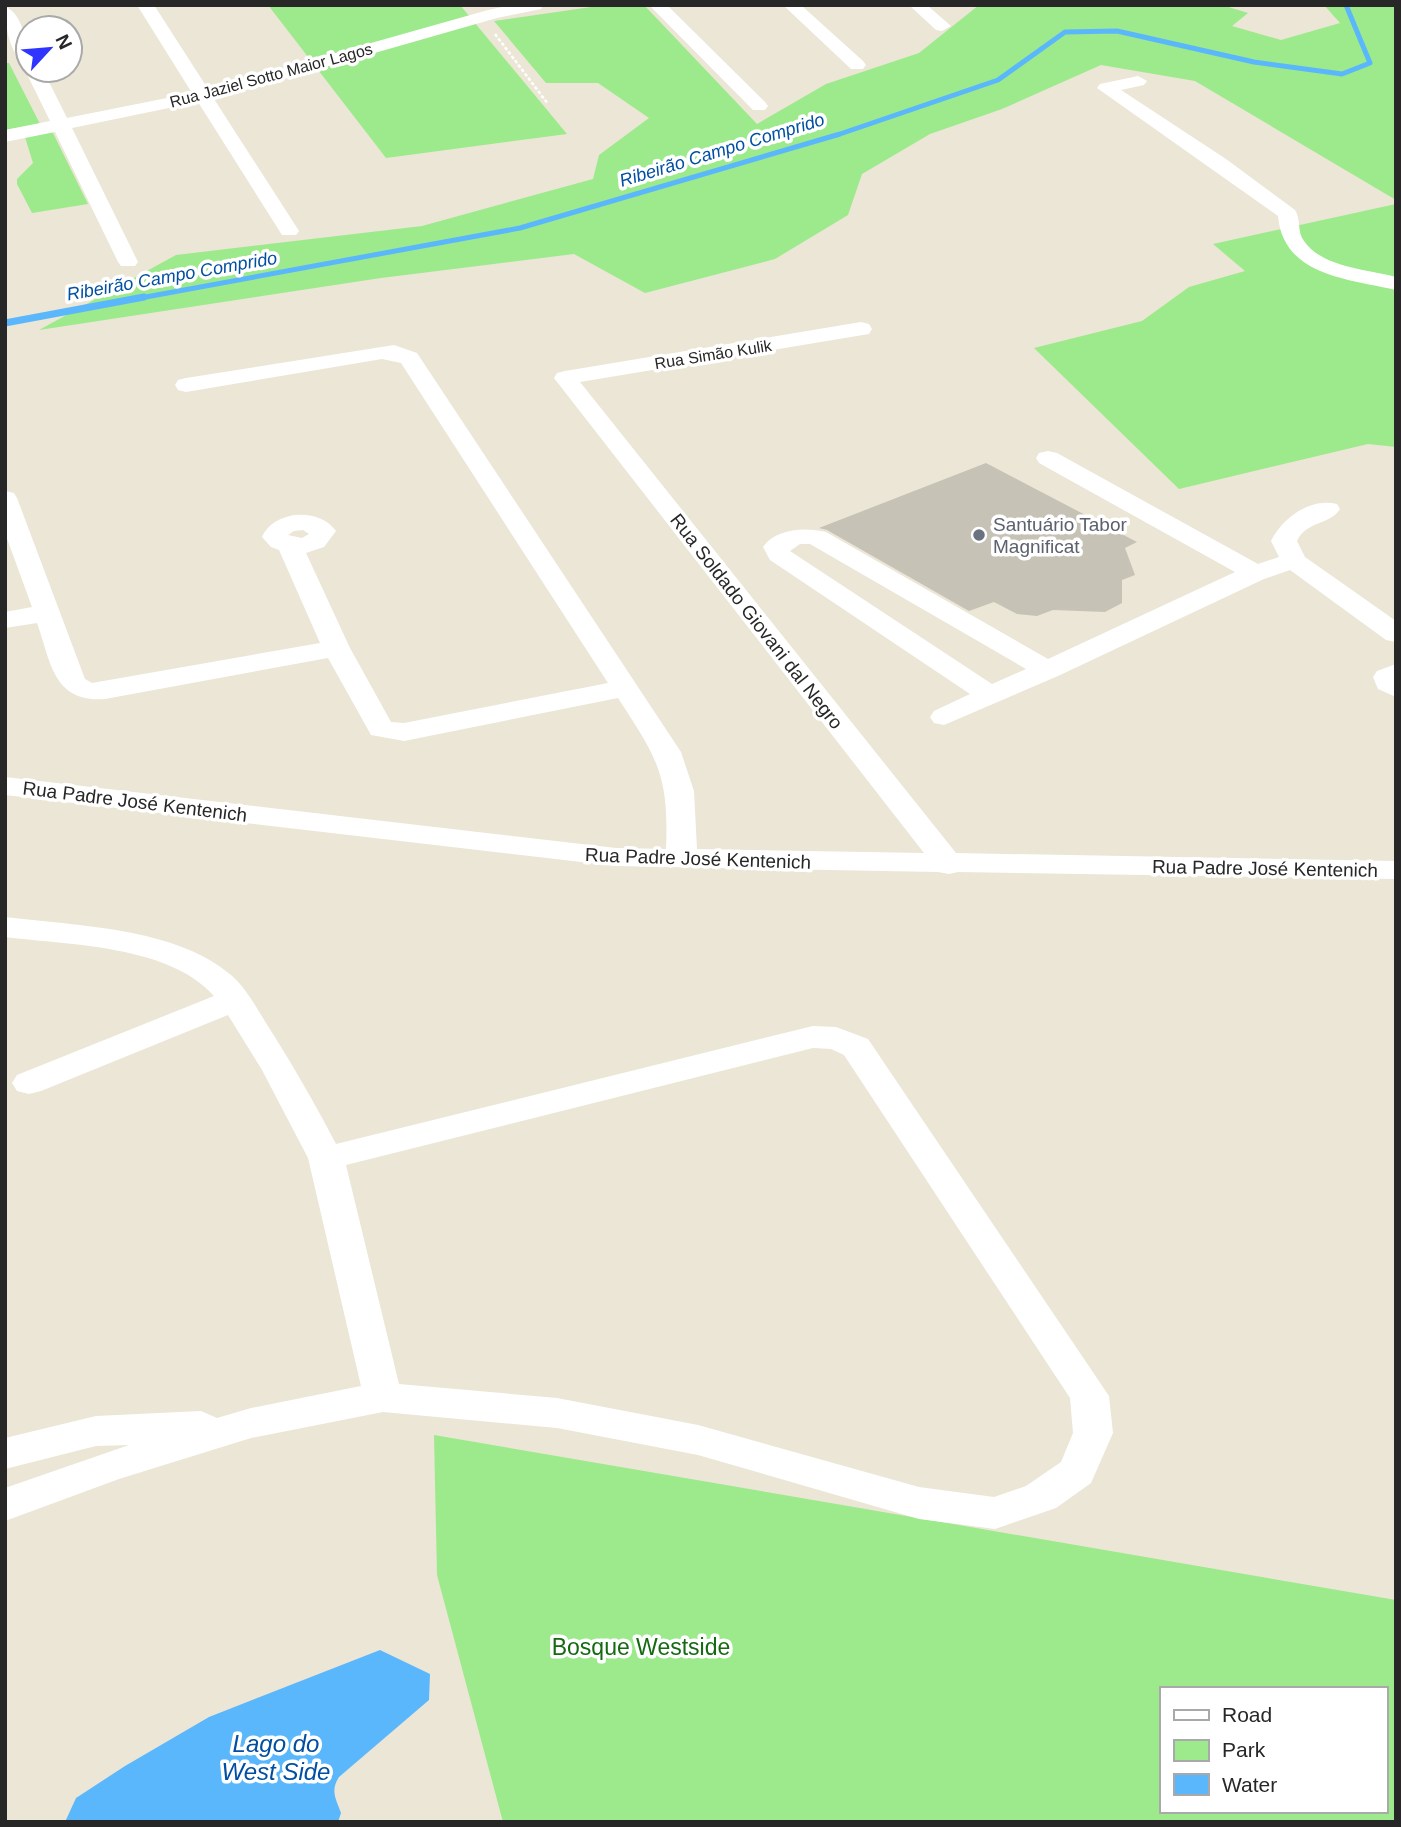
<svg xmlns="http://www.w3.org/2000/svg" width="1401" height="1827" viewBox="0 0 1401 1827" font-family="Helvetica,sans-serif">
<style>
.green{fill:#9cea8b;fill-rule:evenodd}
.water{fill:#5bb7fc}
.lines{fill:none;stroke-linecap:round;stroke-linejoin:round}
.stream-far1{stroke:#5bb7fc;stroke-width:5}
.stream{stroke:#5bb7fc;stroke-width:7}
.building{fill:#c7c2b6}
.path{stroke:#fff;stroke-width:2.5;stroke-dasharray:3.5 2;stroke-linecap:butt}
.minor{fill:#fff;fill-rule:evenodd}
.worship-dot{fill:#6b7280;stroke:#fff;stroke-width:2.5}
.labels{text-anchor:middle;stroke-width:7;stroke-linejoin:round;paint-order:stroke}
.far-street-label{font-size:16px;fill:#272727;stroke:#fff}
.far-water-label{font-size:18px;font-style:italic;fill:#004fa2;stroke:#fff}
.worship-label{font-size:19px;fill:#5b616d;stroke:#fff;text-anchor:start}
.street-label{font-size:19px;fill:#272727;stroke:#fff}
.near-park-label{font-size:23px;fill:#156a11;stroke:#fff}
.near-water-label{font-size:24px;font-style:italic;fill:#004fa2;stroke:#fff}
</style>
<rect width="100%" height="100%" fill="#ece6d6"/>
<!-- green -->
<g class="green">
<path d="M268,5h192l107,129 -181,24z"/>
<path d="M605,5h39l113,119 69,-40 93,-31 60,-48h243l26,8 -16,13 49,14 59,-17 -16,-18h69l3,2v193l-201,-119 -94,-16 -99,44 -72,25 -68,40 -14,41 -73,44 -130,34 -71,-39 -193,24 -342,52 137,-75 246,-29 171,-47 6,-24 50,-37 -51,-35h-52l-52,-62z"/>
<path d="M5,63h4l31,61 -35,6z"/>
<path d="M52,131l36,73 -56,9 -15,-29v-5l16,-16 -8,-26z"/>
<path d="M1396,204v243l-28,-3 -189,45 -145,-141 108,-27 47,-34 56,-16 -32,-27z"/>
<path d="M434,1435l962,165v222h-893l-66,-247zM1161,1689h224v122h-224z"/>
</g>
<!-- water -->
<path class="water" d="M380,1650l50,24 -1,26 -90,77c-9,14 -3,22 2,36l-3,9h-273l11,-24 49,-32 84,-49z"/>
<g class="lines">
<!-- stream-far1 -->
<path class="stream-far1" d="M135,299l385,-71 320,-94 158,-54 67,-48 52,-1 137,31 88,12 28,-11 -24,-58"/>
<!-- stream -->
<path class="stream" d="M5,323l139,-26"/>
</g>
<!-- building -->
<path class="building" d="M986,463l151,79 -12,6 10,27 -13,5v23l-17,9 -52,-2 -16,6 -20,-2 -23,-12 -25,9 -142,-81 -8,-2z"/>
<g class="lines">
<!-- path -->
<path class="path" d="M495,34l53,70"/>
<!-- minor -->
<g class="minor">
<path d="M137,5h17l54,84 280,-79 23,-5h32l-2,4 -44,9 -283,81 85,132 -3,4h-14l-84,-133 -126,26 66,134 -3,4h-14l-3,-4 -63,-130 -50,10v-12l45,-9 -25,-51 3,-4v4h15l24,48 125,-25z"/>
<path d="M649,5h18l98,97 3,4 -3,4h-12z"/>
<path d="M783,5h18l62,56 3,4 -3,4h-12z"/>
<path d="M909,5h18l24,21 -9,5 -6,-1z"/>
<path d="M5,7c18,5 23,41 23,56 -19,-4 -23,-40 -23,-56z"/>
<path d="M1138,76l9,5 -3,4 -23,5 105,69 69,51c6,9 2,22 9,31 19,27 63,28 92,36v13c-47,-11 -113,-14 -118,-74l-181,-128 3,-4z"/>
<path d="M861,322l8,2 3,5 -3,5 -289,48 376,471 440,8v18l-438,-7 -9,2 -11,-2 -322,-6 -611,-71v-18l611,71 50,1c3,-75 -9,-91 -48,-151l-214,43 -33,-6 -43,-77 -223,41c-52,4 -54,-37 -68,-76l-32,5v-16l27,-5 -27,-74v-42l9,2 3,5 68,181 7,4 228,-40 -41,-93 -8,-3 -9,-10c12,-27 57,-30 74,-6l-12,16 -18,6 44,95 41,74 13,1 204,-40 -207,-320 -19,-4 -196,33 -8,-2 -3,-5 3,-5 8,-2 208,-33 23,8 264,399 13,39 3,58 227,4 -370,-475 3,-5 8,-2zM303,530l6,4 -7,4 -14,-3 6,-4z"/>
<path d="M1048,451l9,2 201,111 21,-7 -8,-16c11,-23 40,-44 66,-37l3,5c-10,16 -34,12 -43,32l8,16 91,64v21l-10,-2 -96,-70 -26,9 -206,97 -114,49 -10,-2 -4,-6 4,-6 36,-17 -200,-134 -7,-13c13,-19 43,-20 63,-15l222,127 187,-87 -196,-109 -3,-5 3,-5zM800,544h10l216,125 -34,15 -202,-133z"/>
<path d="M1396,664v33l-18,-8 -5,-12 4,-6z"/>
<path d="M5,917c71,9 170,10 226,58 15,13 25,32 35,48 25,39 48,79 70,121l477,-118 23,1 32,12 241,357 4,37 -22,50 -35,25 -61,21 -76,-10 -221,-64 -141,-27 -174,-16 -132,26 -132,41 -114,42v-33l124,-43 -33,1 -91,23v-31l91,-22 105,-5 16,7 34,-10 110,-22 -53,-228 -46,-88 -34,-55 -187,76 -12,3 -12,-3 -5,-8 5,-8 197,-79c-45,-51 -145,-51 -209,-59zM813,1048l18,1 13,6 226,343 3,35 -12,29 -35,24 -32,11 -75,-10 -221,-62 -141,-27 -158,-14 -53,-219z"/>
</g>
</g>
<!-- markers -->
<circle class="worship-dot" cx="979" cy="535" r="7"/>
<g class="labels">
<!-- far-street labels -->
<g class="far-street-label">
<text transform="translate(271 75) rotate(-15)" y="6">Rua Jaziel Sotto Maior Lagos</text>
<text transform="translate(713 354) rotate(-9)" y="6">Rua Simão Kulik</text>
</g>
<!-- far-water labels -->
<g class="far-water-label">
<text transform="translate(722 150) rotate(-17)" y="6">Ribeirão Campo Comprido</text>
<text transform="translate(172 276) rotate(-10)" y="6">Ribeirão Campo Comprido</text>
</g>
<!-- worship labels -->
<g class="worship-label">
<text x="993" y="531">Santuário Tabor<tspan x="993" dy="22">Magnificat</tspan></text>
</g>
<!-- street labels -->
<g class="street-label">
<text transform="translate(757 621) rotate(52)" y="7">Rua Soldado Giovani dal Negro</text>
<text transform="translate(135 801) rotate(7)" y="7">Rua Padre José Kentenich</text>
<text transform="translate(698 858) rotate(2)" y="7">Rua Padre José Kentenich</text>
<text transform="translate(1265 868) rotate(1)" y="7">Rua Padre José Kentenich</text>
</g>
<!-- near-park labels -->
<g class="near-park-label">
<text x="641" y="1655">Bosque Westside</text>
</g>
<!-- near-water labels -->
<g class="near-water-label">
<text x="276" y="1752">Lago do<tspan x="276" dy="28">West Side</tspan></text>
</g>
</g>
<!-- border -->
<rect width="1401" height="1827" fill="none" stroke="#272727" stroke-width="14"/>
<!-- legend -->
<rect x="1160" y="1687" width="228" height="126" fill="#ffffff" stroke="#a9a9a9" stroke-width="2"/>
<rect x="1174" y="1710" width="35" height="10" fill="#ffffff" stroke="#a9a9a9" stroke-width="2"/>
<text x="1222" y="1722" font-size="21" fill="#272727">Road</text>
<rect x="1174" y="1740" width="35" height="21" fill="#9cea8b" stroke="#a9a9a9" stroke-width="2"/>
<text x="1222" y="1757" font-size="21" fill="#272727">Park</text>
<rect x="1174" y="1774" width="35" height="21" fill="#5bb7fc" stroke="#a9a9a9" stroke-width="2"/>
<text x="1222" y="1792" font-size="21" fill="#272727">Water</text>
<!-- north arrow -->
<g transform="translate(49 49) rotate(64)"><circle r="33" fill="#ffffff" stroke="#a9a9a9" stroke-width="2"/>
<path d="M0-5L12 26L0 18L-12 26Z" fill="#3034ff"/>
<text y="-10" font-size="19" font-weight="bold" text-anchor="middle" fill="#272727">N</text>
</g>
</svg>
